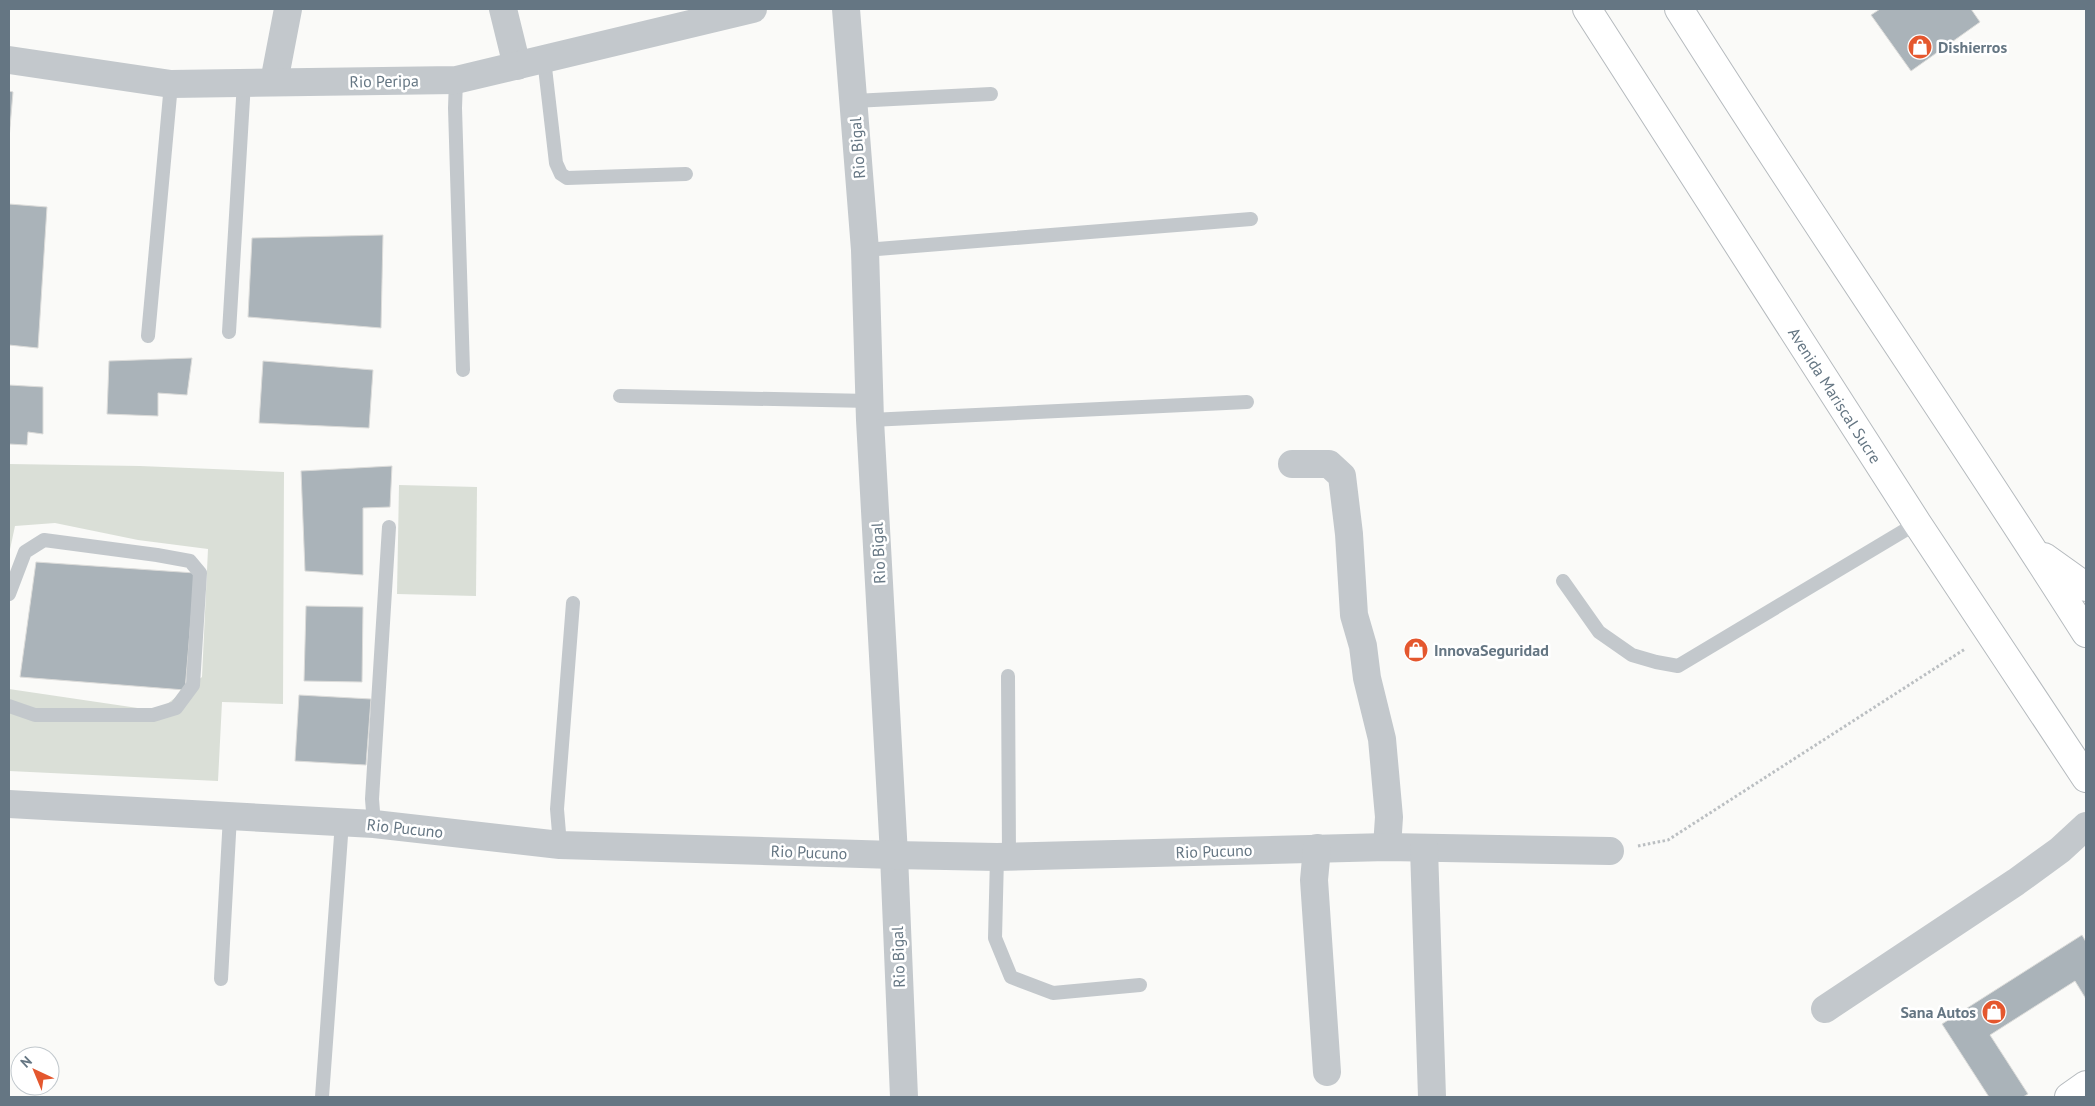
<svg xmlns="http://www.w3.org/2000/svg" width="2095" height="1106" viewBox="0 0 2095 1106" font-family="'PT Sans',sans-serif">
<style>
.green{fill:#dadfd7}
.building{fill:#aab3b9;stroke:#dcdcda}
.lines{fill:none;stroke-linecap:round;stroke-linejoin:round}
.primary-casing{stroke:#b5babe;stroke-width:30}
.path{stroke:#bbbfc2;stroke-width:3;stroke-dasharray:2.5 2.5;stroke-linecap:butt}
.service{stroke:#c3c8cc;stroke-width:14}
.minor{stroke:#c3c8cc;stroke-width:28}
.tertiary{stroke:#c3c8cc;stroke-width:28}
.primary{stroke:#fff;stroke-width:28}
.labels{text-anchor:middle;stroke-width:5;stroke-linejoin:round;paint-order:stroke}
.poi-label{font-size:16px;font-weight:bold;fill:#657683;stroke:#fff;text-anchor:start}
.street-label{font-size:16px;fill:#657683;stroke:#fff}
</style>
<rect width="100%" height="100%" fill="#fafaf8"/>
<!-- green -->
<g class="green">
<path d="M9,464l131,2 144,6 -1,232 -61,-2 -4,79 -209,-10v-82l149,22 44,-34 6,-128 -70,-9 -83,-17 -40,3 -6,28z"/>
<path d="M399,485l78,2 -1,109 -79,-2z"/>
</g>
<!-- building -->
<g class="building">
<path d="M1880,9h91l9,13 -69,49 -40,-56z"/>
<path d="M9,91l4,1 -4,47z"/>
<path d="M9,204l38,3 -9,141 -29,-3z"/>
<path d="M383,235l-2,93 -133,-11 4,-79z"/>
<path d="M192,358l-5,37 -29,-2v23l-51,-2 2,-53z"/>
<path d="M263,361l110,9 -4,58 -110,-5z"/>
<path d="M9,385l34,2v47l-15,-2 -1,13 -18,-1z"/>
<path d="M392,466l-2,41 -27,1v67l-58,-4 -4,-100z"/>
<path d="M36,562l159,11 -10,117 -165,-13z"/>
<path d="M306,606l57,1 -1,75 -58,-1z"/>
<path d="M299,695l72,4 -5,66 -71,-4z"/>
<path d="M2082,935l4,7v57l-11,-18 -85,54 38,59 -5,3h-34l-47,-73z"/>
</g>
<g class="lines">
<defs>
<g id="primary">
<path id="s1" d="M1587,9l330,514 169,255"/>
<path d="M1679,9c132,210 274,414 407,624"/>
<path d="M2044,557l42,30"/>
<path d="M2069,1097l17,-12"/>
</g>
</defs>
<!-- primary casing -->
<use href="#primary" class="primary-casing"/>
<!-- path -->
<path class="path" d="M1638,846l30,-6 297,-191"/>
<!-- service -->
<g class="service">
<path d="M544,59l12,104 5,11 6,4 119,-4"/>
<path d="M456,80l-1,28 8,262"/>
<path d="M854,101l137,-7"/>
<path d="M865,250l386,-31"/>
<path d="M229,332l15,-250"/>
<path d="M148,336l23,-252"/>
<path d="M620,396l250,5"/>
<path d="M870,420l377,-18"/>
<path d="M1563,581l36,51 33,23 24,7 22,4 239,-143"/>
<path d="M9,594l16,-42 19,-12 113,15 33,6 10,12 -7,112 -17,23 -23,7h-118l-26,-9"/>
<path d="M1008,676l1,180"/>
<path d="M374,824l-2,-25 17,-272"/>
<path d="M560,845l-3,-36 16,-206"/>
<path d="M997,857l-2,81 16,39 42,16 87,-8"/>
<path d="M221,979l9,-163"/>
<path d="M322,1097l20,-275"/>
</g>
<!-- minor -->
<g class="minor">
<path d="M503,9l14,57"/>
<path d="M846,9l19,241 5,170 24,435 10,242"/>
<path d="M274,82l14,-73"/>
<path d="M1292,464h37l13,12 7,58 5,81 9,31 4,32 15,61 7,78 -2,30"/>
<path d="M9,804l365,20 186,21 334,10 103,2 390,-10 223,4"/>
<path d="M1317,848l-3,32 13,192"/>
<path d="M1424,848l8,249"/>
<path d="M1825,1009l191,-127 44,-32 26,-24"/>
</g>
<!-- tertiary -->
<path class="tertiary" d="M9,60l162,24 285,-4 297,-71"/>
<!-- primary -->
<use href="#primary" class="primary"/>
</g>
<!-- icons -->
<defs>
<symbol id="shop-disc" viewBox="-11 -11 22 22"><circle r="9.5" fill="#e4572e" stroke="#fff"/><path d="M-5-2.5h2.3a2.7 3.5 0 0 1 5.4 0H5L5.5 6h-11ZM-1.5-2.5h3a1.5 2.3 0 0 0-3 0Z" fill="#fff"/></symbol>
</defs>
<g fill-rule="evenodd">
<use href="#shop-disc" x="1906" y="33" width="28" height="28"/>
<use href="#shop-disc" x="1402" y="636" width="28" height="28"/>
<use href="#shop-disc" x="1980" y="998" width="28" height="28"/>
</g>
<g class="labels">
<!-- poi labels -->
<g class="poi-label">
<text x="1938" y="53">Dishierros</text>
<text x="1434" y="656">InnovaSeguridad</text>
<text x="1976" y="1018" text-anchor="end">Sana Autos</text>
</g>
<!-- street labels -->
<g class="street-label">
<text transform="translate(384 81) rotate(-1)" y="6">Rio Peripa</text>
<text transform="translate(857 148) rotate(-94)" y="6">Rio Bigal</text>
<text dy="6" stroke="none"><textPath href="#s1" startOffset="459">Avenida Mariscal Sucre</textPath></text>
<text transform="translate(878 553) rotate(-93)" y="6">Rio Bigal</text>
<text transform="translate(405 828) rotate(6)" y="6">Rio Pucuno</text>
<text transform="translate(1214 851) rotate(-2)" y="6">Rio Pucuno</text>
<text transform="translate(809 852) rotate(2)" y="6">Rio Pucuno</text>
<text transform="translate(898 957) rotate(-92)" y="6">Rio Bigal</text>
</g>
</g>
<!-- border -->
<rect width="2095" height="1106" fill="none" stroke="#657683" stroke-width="20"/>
<!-- north arrow -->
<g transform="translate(35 1071) rotate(316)"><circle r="24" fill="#ffffff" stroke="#c1c8cd"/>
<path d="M0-4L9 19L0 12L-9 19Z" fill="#e4572e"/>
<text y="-8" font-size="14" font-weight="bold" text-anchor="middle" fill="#657683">N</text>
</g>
</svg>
